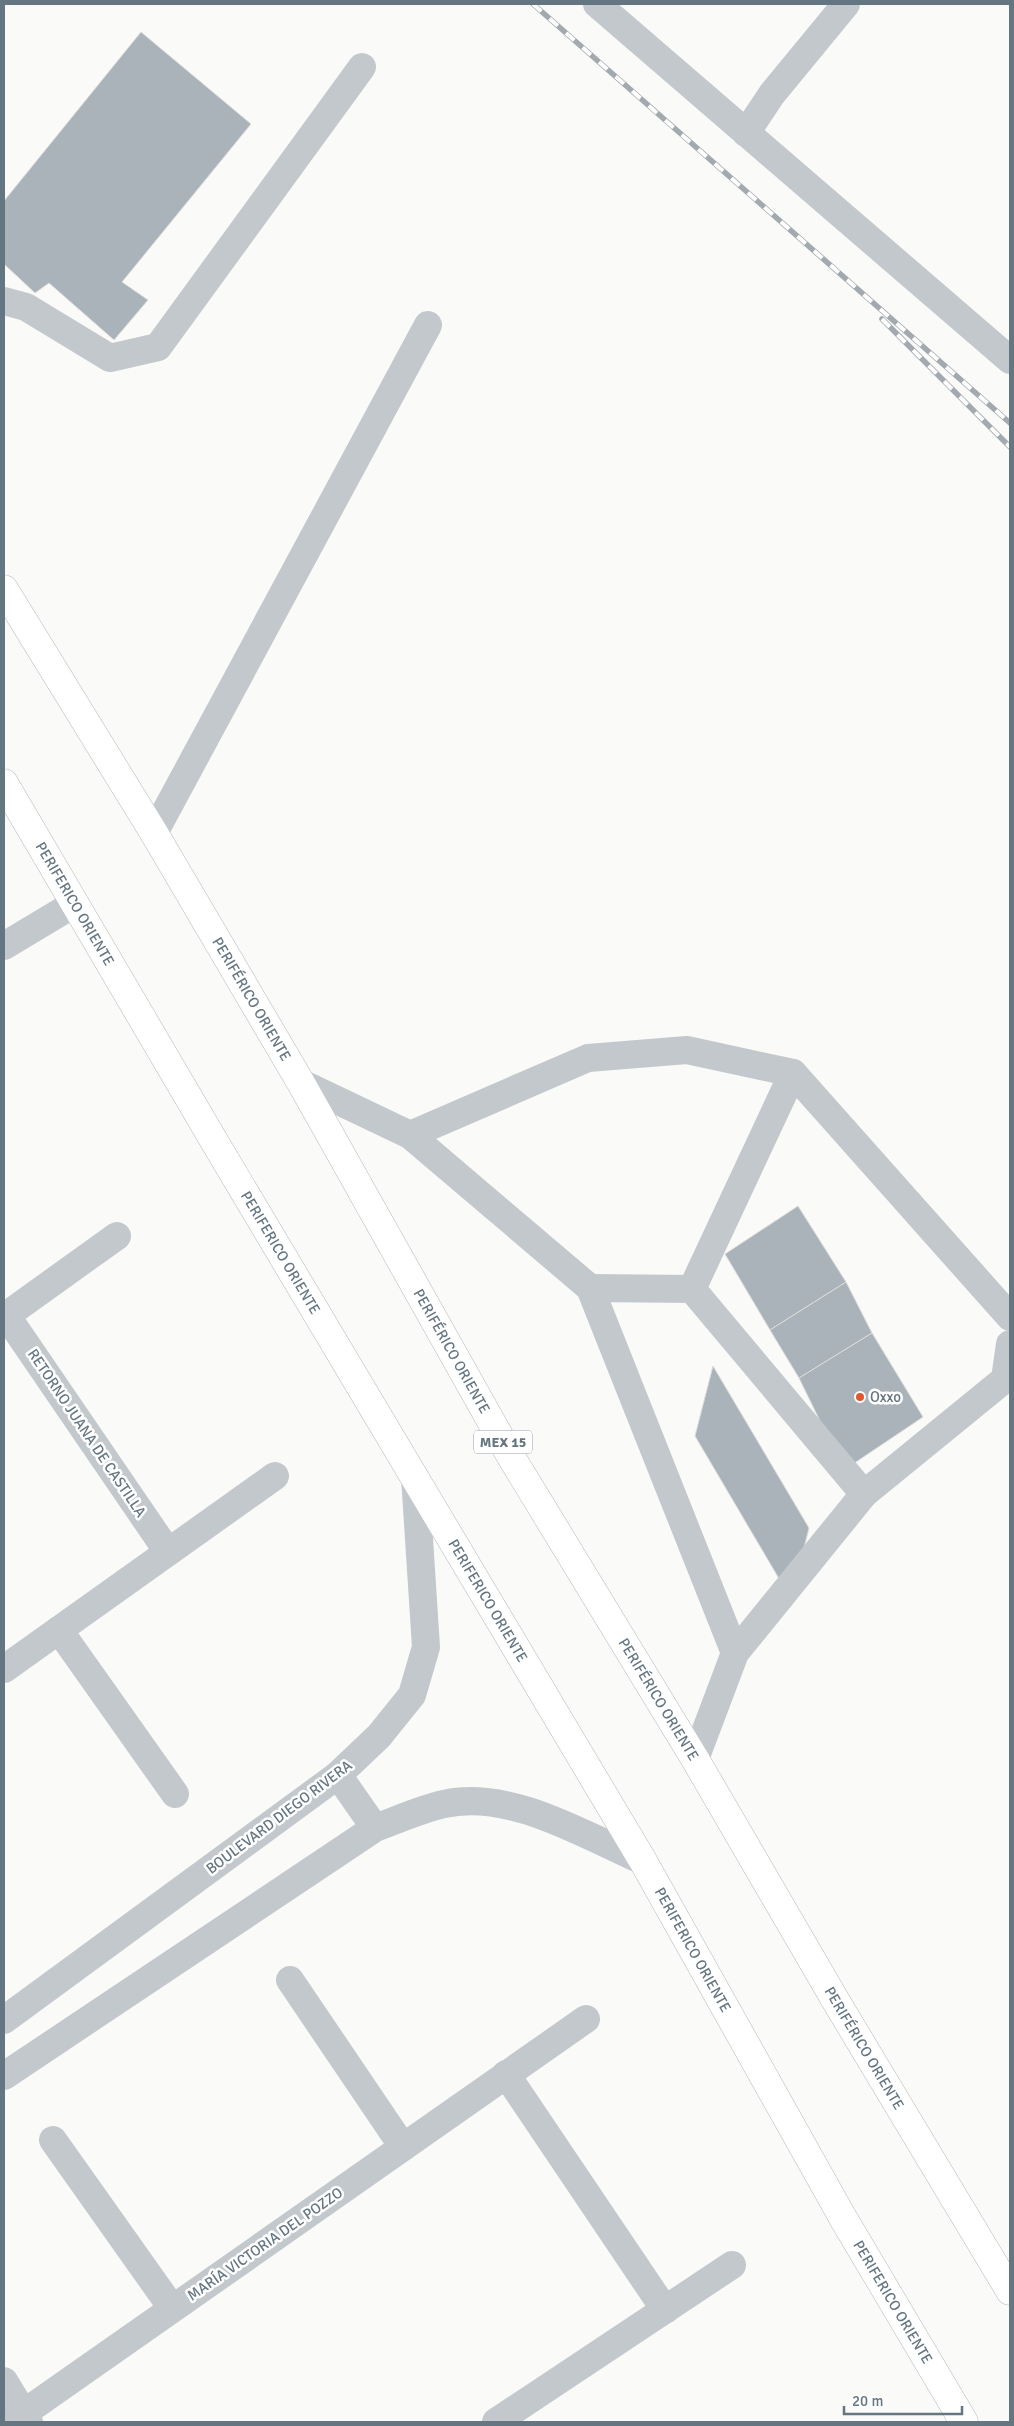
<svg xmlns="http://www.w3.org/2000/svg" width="1014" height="2426" viewBox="0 0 1014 2426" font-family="Signika,sans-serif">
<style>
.building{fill:#aab3b9;stroke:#dcdcda}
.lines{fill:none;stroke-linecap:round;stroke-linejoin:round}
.highway-casing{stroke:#b4b9bd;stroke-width:29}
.minor{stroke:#c3c8cc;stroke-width:28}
.highway{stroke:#fff;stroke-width:28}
.rail-casing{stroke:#a2aab0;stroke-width:5.5}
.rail{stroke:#fff;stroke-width:4;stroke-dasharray:11;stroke-linecap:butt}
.poi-dot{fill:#e4572e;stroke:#fff;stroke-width:2}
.labels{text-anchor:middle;stroke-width:5;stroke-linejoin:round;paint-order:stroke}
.shield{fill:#fff;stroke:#939fa8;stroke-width:1}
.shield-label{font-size:14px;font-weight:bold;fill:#657683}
.street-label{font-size:15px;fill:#657683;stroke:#fff}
.poi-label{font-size:15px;fill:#657683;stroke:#fff;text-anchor:start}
</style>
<rect width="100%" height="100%" fill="#fafaf8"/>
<!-- building -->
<g class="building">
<path d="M141,32l110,92 -129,158 26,18 -34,40 -65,-57 -14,10 -31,-29v-63z"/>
<path d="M798,1206l48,76 -76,48 -45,-76z"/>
<path d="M846,1282l26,51 -73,45 -29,-48z"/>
<path d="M872,1333l51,84 -79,53 -45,-92z"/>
<path d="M713,1366l96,162 -18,71 -96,-163z"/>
</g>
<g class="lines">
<defs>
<g id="highway">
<path id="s1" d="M4,589l150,244 147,250 209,372 185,304 142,244 173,288"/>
<path id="s2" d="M4,783l213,363 426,715 200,357 121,204"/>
</g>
</defs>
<!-- highway casing -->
<use href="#highway" class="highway-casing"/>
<!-- minor -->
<g class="minor">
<path d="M597,4l413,356"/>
<path d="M746,133l26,-39 74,-90"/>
<path d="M4,301l22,6 84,51 48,-11 204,-280"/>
<path d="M154,833l274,-508"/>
<path d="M4,946l70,-42"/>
<path d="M301,1083l109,52 180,153 145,365 -40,106"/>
<path d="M410,1135l178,-77 99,-8 106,23 217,244"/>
<path d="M590,1288l102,1 172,205 -129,159"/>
<path d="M692,1289l101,-216"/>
<path d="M6,1315l162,237"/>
<path d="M4,1317l113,-81"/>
<path d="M864,1494l141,-115 5,-35"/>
<path d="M59,1630l116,164"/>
<path d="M4,1669l271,-193"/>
<path d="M338,1775l37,53"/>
<path d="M290,1980l113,167"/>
<path d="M4,2020l334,-245 41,-39 33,-41 14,-48 -11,-170"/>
<path d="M506,2074l159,236"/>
<path d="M4,2076l371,-248c22,-8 46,-19 69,-24 65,-15 140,31 199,57"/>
<path d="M53,2140l119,168"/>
<path d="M4,2381l25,41"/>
<path d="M11,2422l575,-403"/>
<path d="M496,2422l236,-157"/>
</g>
<!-- highway -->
<use href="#highway" class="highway"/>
<defs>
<g id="rail">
<path d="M533,4l477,419"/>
<path d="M882,319l128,128"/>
</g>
</defs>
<!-- rail casing -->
<use href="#rail" class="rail-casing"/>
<!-- rail -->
<use href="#rail" class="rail"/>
</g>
<!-- markers -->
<circle class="poi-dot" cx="860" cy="1397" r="5"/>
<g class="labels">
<!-- shield labels -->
<rect class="shield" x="474" y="1430.5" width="58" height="23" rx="4"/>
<g class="shield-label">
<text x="503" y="1447">MEX 15</text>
</g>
<!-- street labels -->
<g class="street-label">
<text dy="5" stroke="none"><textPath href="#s2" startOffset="140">PERIFERICO ORIENTE</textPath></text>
<text dy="5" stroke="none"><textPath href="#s1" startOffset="479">PERIFÉRICO ORIENTE</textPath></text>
<text dy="5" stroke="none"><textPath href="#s2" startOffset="545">PERIFERICO ORIENTE</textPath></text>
<text dy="5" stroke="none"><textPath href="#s1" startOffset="884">PERIFÉRICO ORIENTE</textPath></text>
<text transform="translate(87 1433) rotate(56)" y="5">RETORNO JUANA DE CASTILLA</text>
<text dy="5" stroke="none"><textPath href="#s2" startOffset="950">PERIFERICO ORIENTE</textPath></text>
<text dy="5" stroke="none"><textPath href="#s1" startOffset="1289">PERIFÉRICO ORIENTE</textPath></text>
<text transform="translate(279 1817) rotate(-37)" y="5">BOULEVARD DIEGO RIVERA</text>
<text dy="5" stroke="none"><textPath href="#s2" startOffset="1355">PERIFERICO ORIENTE</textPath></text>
<text dy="5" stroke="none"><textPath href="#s1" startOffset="1694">PERIFÉRICO ORIENTE</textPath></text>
<text transform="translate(265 2244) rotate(-35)" y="5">MARÍA VICTORIA DEL POZZO</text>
<text dy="5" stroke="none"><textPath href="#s2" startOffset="1760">PERIFERICO ORIENTE</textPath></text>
</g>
<!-- poi labels -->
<g class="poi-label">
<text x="870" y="1402">Oxxo</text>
</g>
</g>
<!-- border -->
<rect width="1014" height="2426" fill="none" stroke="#657683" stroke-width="10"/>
<!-- scale -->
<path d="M844 2406v8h118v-8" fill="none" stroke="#657683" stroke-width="2.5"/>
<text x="852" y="2406" font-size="15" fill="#657683" stroke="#ffffff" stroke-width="4" paint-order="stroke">20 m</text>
</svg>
